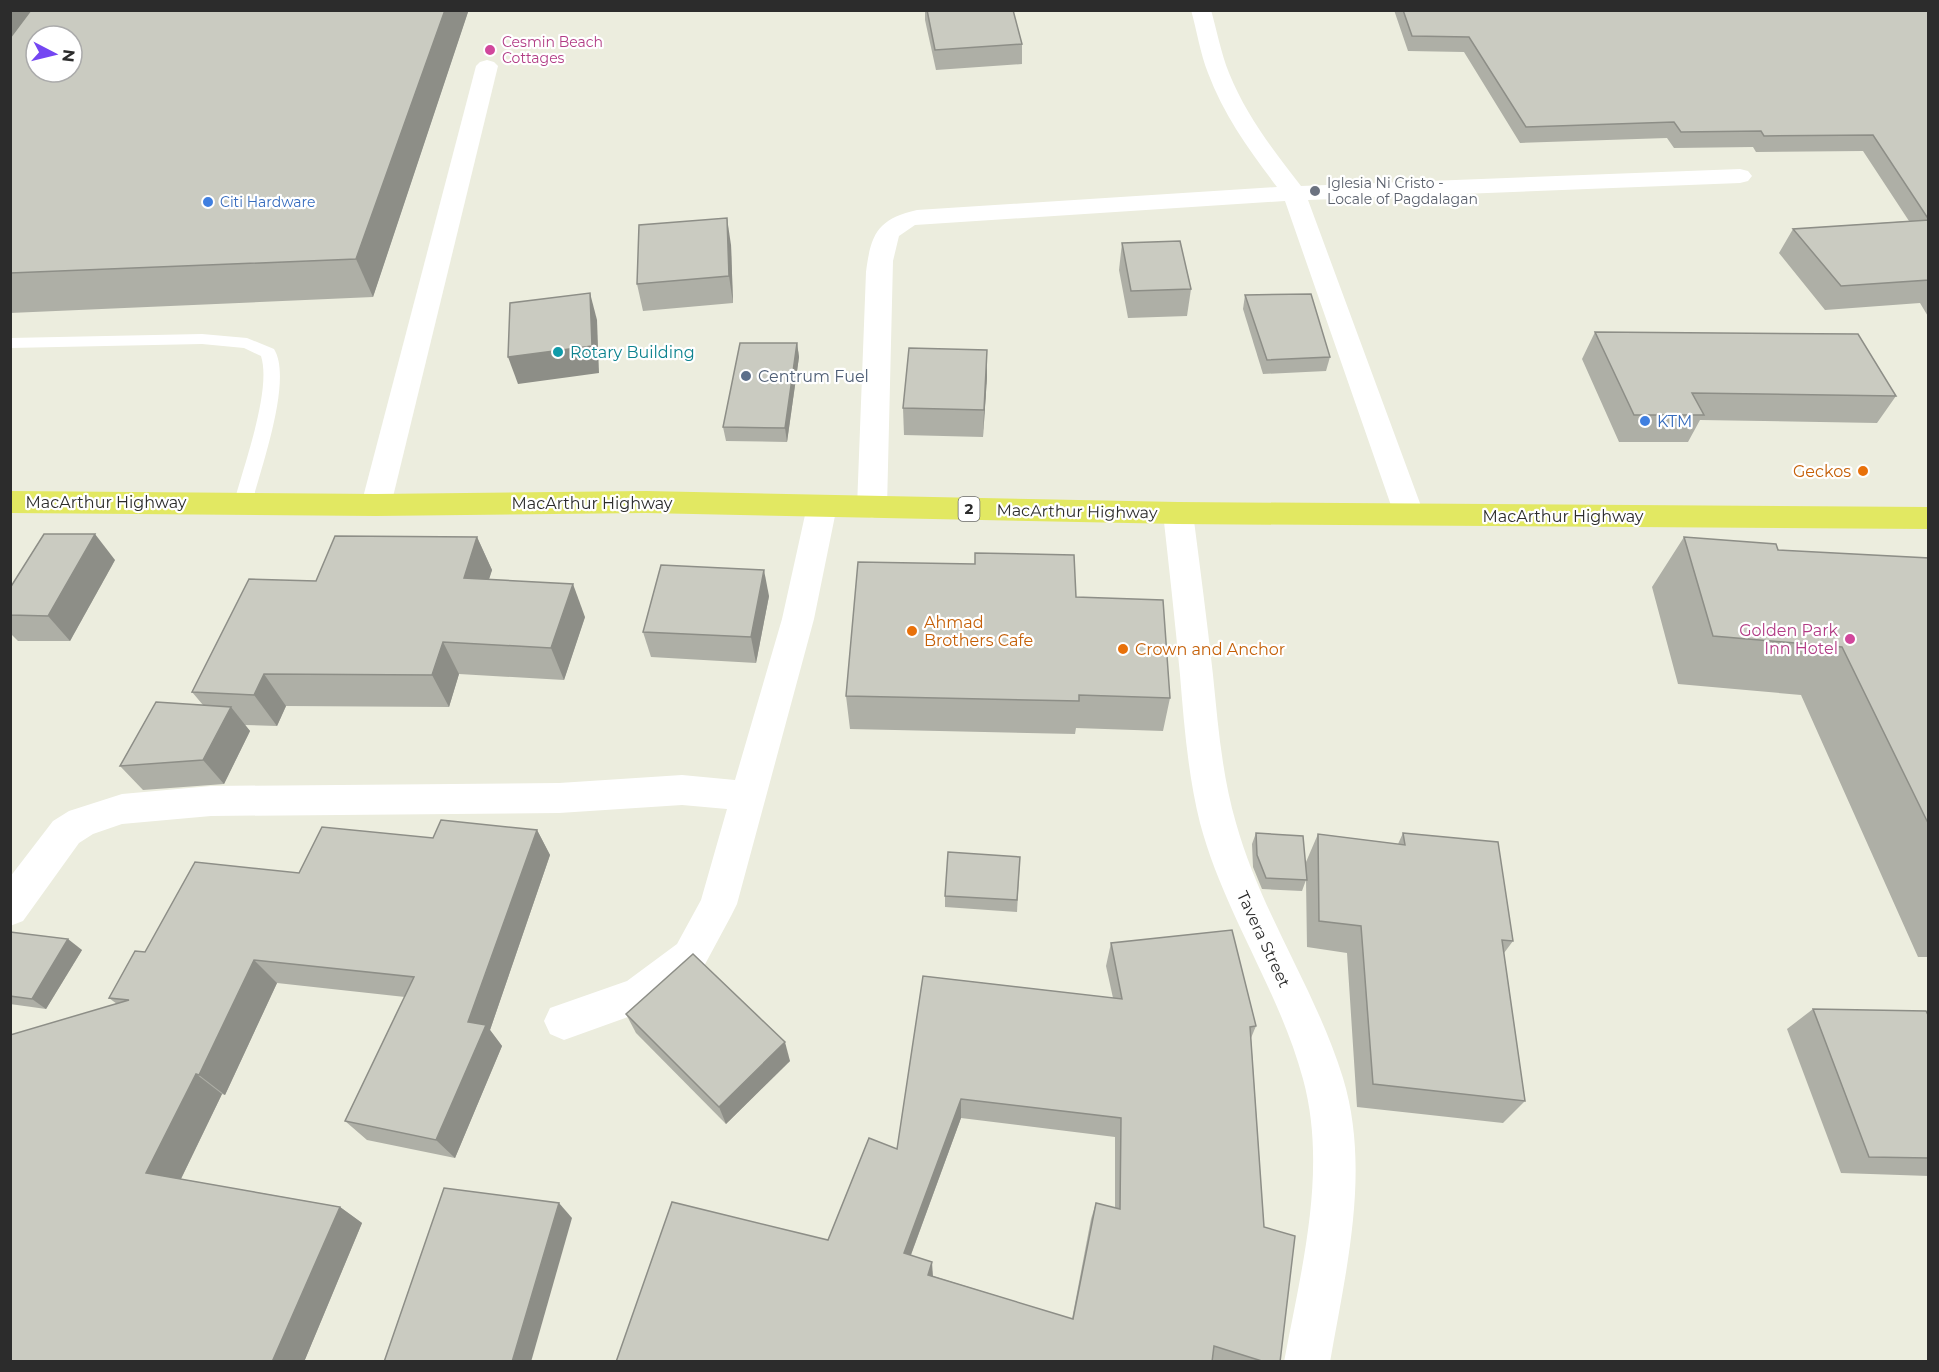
<svg xmlns="http://www.w3.org/2000/svg" width="1939" height="1372" viewBox="0 0 1939 1372" font-family="Montserrat,sans-serif">
<style>
.lines{fill:none;stroke-linecap:round;stroke-linejoin:round}
.service{fill:#fff;fill-rule:evenodd}
.minor{fill:#fff;fill-rule:evenodd}
.trunk{fill:#e2e862;fill-rule:evenodd}
.wall{fill:#aeafa6;fill-rule:evenodd}
.shaded-wall{fill:#8d8e87}
.building{fill:#cacbc1;stroke:#8d8e87;stroke-width:1.5;fill-rule:evenodd}
.hotel-dot{fill:#d1479c;stroke:#fff;stroke-width:2}
.worship-dot{fill:#6b7280;stroke:#fff;stroke-width:2}
.shop-dot{fill:#3f7fe0;stroke:#fff;stroke-width:2}
.culture-dot{fill:#0f9aa8;stroke:#fff;stroke-width:2}
.service-dot{fill:#5c6f8a;stroke:#fff;stroke-width:2}
.food-dot{fill:#e8710a;stroke:#fff;stroke-width:2}
.labels{text-anchor:middle;stroke-width:4.5;stroke-linejoin:round;paint-order:stroke}
.far-hotel-label{font-size:14px;fill:#b23c85;stroke:#fff;text-anchor:start}
.far-worship-label{font-size:14px;fill:#5b616d;stroke:#fff;text-anchor:start}
.far-shop-label{font-size:14px;fill:#366cbe;stroke:#fff;text-anchor:start}
.shield{fill:#fff;stroke:#6b6b6b;stroke-width:1.5}
.shield-label{font-size:15px;font-weight:bold;fill:#2c2c2c}
.culture-label{font-size:16px;fill:#0d838f;stroke:#fff;text-anchor:start}
.service-label{font-size:16px;fill:#4e5e75;stroke:#fff;text-anchor:start}
.shop-label{font-size:16px;fill:#366cbe;stroke:#fff;text-anchor:start}
.food-label{font-size:16px;fill:#c56008;stroke:#fff;text-anchor:start}
.street-label{font-size:16px;fill:#2c2c2c;stroke:#fff}
.hotel-label{font-size:16px;fill:#b23c85;stroke:#fff;text-anchor:end}
</style>
<rect width="100%" height="100%" fill="#ecedde"/>
<g class="lines">
<!-- service -->
<path class="service" d="M202,334l45,4 27,11c19,30 -13,119 -22,154l-2,5 -7,2 -7,-2 -2,-5c9,-36 38,-113 27,-147l-17,-8 -42,-4 -192,4v-10z"/>
<!-- minor -->
<g class="minor">
<path d="M1191,10h20c6,21 10,43 18,63 17,42 44,77 72,113l439,-17 8,2 4,5 -4,5 -8,2 -432,17 116,314 -4,8 -11,3 -11,-3 -4,-8 -109,-313 -370,24 -16,11 -6,25 -6,246 -5,7 -10,4 -10,-4 -5,-7 9,-235c5,-39 12,-53 51,-62l360,-23c-27,-36 -53,-71 -69,-114 -8,-20 -11,-42 -17,-63z"/>
<path d="M487,60l7,2 4,4 -107,439 -5,7 -10,4 -10,-4 -5,-7 115,-439 4,-4z"/>
<path d="M822,495l10,4 5,7 -23,113 -77,285 -6,12 -28,52 -50,40 -89,32 -14,-6 -6,-13 6,-13 77,-27 50,-37 24,-44 26,-91 -45,-4 -123,8 -348,3 -89,8 -29,10 -14,9 -56,78 -13,5v-49l43,-56 16,-10 53,-17 89,-8 348,-3 123,-8 53,5 47,-161 25,-113 5,-7z"/>
<path d="M1178,502l10,3 5,8c7,54 14,108 20,162 5,50 9,100 23,148 25,90 80,167 107,255 28,92 3,192 -13,284h-46c17,-92 44,-191 19,-283 -24,-89 -79,-166 -103,-256 -12,-48 -16,-99 -20,-148 -5,-54 -11,-108 -17,-162l5,-8z"/>
</g>
<!-- trunk -->
<path class="trunk" d="M10,491l366,3 270,-3 532,11 750,5v22l-750,-5 -532,-11 -270,3 -366,-3z"/>
</g>
<!-- wall -->
<g class="wall">
<path d="M10,10h458v2l-95,285 -363,16v-275l9,-11 -9,10z"/>
<path d="M925,10h88l9,34v20l-86,6 -11,-50z"/>
<path d="M1394,10h535v308l-9,-15 -95,7 -46,-57 14,-24 116,-8 -46,-70 -107,1 -3,-5 -79,1 -7,-10 -147,5 -56,-91 -56,-1z"/>
<path d="M1122,243l69,46 -4,27 -59,2 -9,-48z"/>
<path d="M731,245l2,58 -90,8 -6,-27z"/>
<path d="M1245,295l85,62 -4,14 -63,3 -20,-65z"/>
<path d="M1595,332l301,64 -19,27 -177,-3 -12,22h-69l-37,-83z"/>
<path d="M797,343l2,14 -12,85 -61,-1 -3,-14z"/>
<path d="M987,377l-4,60 -79,-2 -1,-27z"/>
<path d="M477,537l15,33 -3,9 96,38 -21,63 -105,-6 -10,33 -163,-1 -9,20 -32,-1 5,6 -26,53 -81,6 -23,-24 83,-61 -11,-13 124,-111z"/>
<path d="M1684,537l94,13 151,8v399h-11l-117,-262 -123,-11 -26,-97z"/>
<path d="M115,560l-45,81h-52l-8,-8v-45z"/>
<path d="M769,596l-13,67 -105,-6 -8,-25z"/>
<path d="M1076,597l94,101 -7,33 -87,-3 -1,6 -225,-5 -4,-33z"/>
<path d="M537,830l13,25 -60,175 12,16 -47,112 -88,-18 -22,-19 60,-124 -128,-14 -52,112 -3,-1 -41,85 159,28 22,16 -58,139h-294l107,-358 -8,-6 36,-46 154,-79 134,-35z"/>
<path d="M1256,833l50,46v-17l12,-28 80,10 5,-11 110,108 -9,12 21,148 -22,22 -146,-16 -10,-154 -40,-6 -1,-67 -4,11 -40,-2 -9,-22 -1,-23z"/>
<path d="M1020,857l-3,55 -72,-5v-11z"/>
<path d="M10,932l72,18 -36,59 -36,-5z"/>
<path d="M1111,943l145,83 -5,12 13,189 16,135h-65l-3,-1 -596,1 212,-122 69,-91 26,-173 190,22 -7,-32zM961,1118l154,19v71l-19,-5 -5,16 -19,100 -139,-43 -22,-21z"/>
<path d="M1813,1009l116,8v159l-88,-3 -54,-144z"/>
<path d="M626,1014l164,47 -64,63 -90,-91z"/>
</g>
<!-- shaded-wall -->
<g class="shaded-wall">
<path d="M10,10h24l-24,27z"/>
<path d="M445,10h23v2l-95,285 -17,-38z"/>
<path d="M727,218l4,27 2,58 -4,-27z"/>
<path d="M590,293l7,27 2,53 -81,11 -10,-27z"/>
<path d="M797,343l2,14 -12,85 -2,-14z"/>
<path d="M987,350v27l-4,60 1,-27z"/>
<path d="M95,534l20,26 -45,81 -22,-25z"/>
<path d="M477,537l15,33 -13,40 -15,-32z"/>
<path d="M764,570l5,26 -13,67 -5,-26z"/>
<path d="M573,584l12,33 -21,63 -13,-32z"/>
<path d="M443,642l16,32 -10,33 -17,-32z"/>
<path d="M264,674l22,32 -9,20 -23,-31z"/>
<path d="M231,707l19,24 -26,53 -21,-24z"/>
<path d="M537,830l13,25 -60,175 12,16 -47,112 -19,-18 32,-118z"/>
<path d="M68,939l14,11 -36,59 -14,-10z"/>
<path d="M254,960l23,23 -52,112 -26,-20z"/>
<path d="M785,1042l5,19 -64,63 -7,-17z"/>
<path d="M196,1074l26,20 -47,97 -29,-18z"/>
<path d="M961,1099v19l-55,150 -2,-15z"/>
<path d="M559,1203l13,15 -41,144h-19z"/>
<path d="M340,1207l22,16 -58,139h-32z"/>
<path d="M932,1262l1,15 -5,-2z"/>
</g>
<!-- building -->
<g class="building">
<path d="M31,10h414l-89,249 -346,14v-235zM36,36h36v36h-36z"/>
<path d="M927,10h86l9,34 -87,6z"/>
<path d="M1403,10h526v210l-56,-85 -109,1 -3,-5 -80,1 -7,-10 -148,5 -57,-90 -57,-1z"/>
<path d="M727,218l2,58 -92,8 2,-59z"/>
<path d="M1929,220v60l-88,6 -48,-57z"/>
<path d="M1180,241l11,48 -60,2 -9,-48z"/>
<path d="M590,293l2,53 -84,11 2,-54z"/>
<path d="M1311,294l19,63 -63,3 -22,-65z"/>
<path d="M1595,332l263,2 38,62 -204,-3 12,22h-70z"/>
<path d="M740,343h57l-12,85 -62,-1z"/>
<path d="M909,348l78,2 -3,60 -81,-2z"/>
<path d="M44,534h51l-47,82 -38,-1v-27z"/>
<path d="M335,536l142,1 -13,41 109,6 -22,64 -108,-6 -11,33 -168,-1 -10,21 -62,-3 57,-113 67,2z"/>
<path d="M1684,537l92,7 2,6 151,8v267l-87,-178 -129,-11z"/>
<path d="M975,553l99,2 2,42 87,3 7,98 -91,-3v6l-233,-5 12,-134 117,2z"/>
<path d="M661,565l103,5 -13,67 -108,-5z"/>
<path d="M156,702l75,5 -28,53 -83,6z"/>
<path d="M441,820l96,10 -69,192 18,3 -50,115 -91,-19 69,-144 -160,-17 -55,115 -3,-1 -50,99 194,34 -68,155h-262v-327l119,-35 -20,-2 26,-47 10,1 50,-90 104,11 23,-46 111,11z"/>
<path d="M1256,833l47,3 4,44 -41,-2 -9,-23z"/>
<path d="M1403,833l95,9 15,99 -11,-1 23,161 -152,-17 -12,-158 -42,-5 -1,-87 87,11z"/>
<path d="M948,852l72,5 -3,43 -72,-4z"/>
<path d="M1232,930l24,96 -6,1 14,200 31,9 -15,126h-15l-51,-16 -2,16h-596l56,-160 156,38 41,-102 28,11 26,-173 199,23 -11,-56zM961,1099l160,19 -1,91 -24,-6 -23,116 -145,-44 4,-13 -28,-9z"/>
<path d="M10,932l58,7 -36,60 -22,-3z"/>
<path d="M693,954l92,88 -66,65 -93,-93z"/>
<path d="M1813,1009l113,2 3,6v141l-60,-1z"/>
<path d="M444,1188l115,15 -47,159h-128z"/>
</g>
<!-- markers -->
<g class="hotel-dot">
<circle cx="490" cy="50" r="6"/>
<circle cx="1850" cy="639" r="6"/>
</g>
<circle class="worship-dot" cx="1315" cy="191" r="6"/>
<g class="shop-dot">
<circle cx="208" cy="202" r="6"/>
<circle cx="1645" cy="421" r="6"/>
</g>
<circle class="culture-dot" cx="558" cy="352" r="6"/>
<circle class="service-dot" cx="746" cy="376" r="6"/>
<g class="food-dot">
<circle cx="1863" cy="471" r="6"/>
<circle cx="912" cy="631" r="6"/>
<circle cx="1123" cy="649" r="6"/>
</g>
<g class="labels">
<!-- far-hotel labels -->
<g class="far-hotel-label">
<text x="502" y="47">Cesmin Beach<tspan x="502" dy="16">Cottages</tspan></text>
</g>
<!-- far-worship labels -->
<g class="far-worship-label">
<text x="1327" y="188">Iglesia Ni Cristo -<tspan x="1327" dy="16">Locale of Pagdalagan</tspan></text>
</g>
<!-- far-shop labels -->
<g class="far-shop-label">
<text x="220" y="207">Citi Hardware</text>
</g>
<!-- shield labels -->
<rect class="shield" x="958.5" y="497" width="21" height="24" rx="4.5"/>
<g class="shield-label">
<text x="969" y="514">2</text>
</g>
<!-- culture labels -->
<g class="culture-label">
<text x="570" y="358">Rotary Building</text>
</g>
<!-- service labels -->
<g class="service-label">
<text x="758" y="382">Centrum Fuel</text>
</g>
<!-- shop labels -->
<g class="shop-label">
<text x="1657" y="427">KTM</text>
</g>
<!-- food labels -->
<g class="food-label">
<text x="1851" y="477" text-anchor="end">Geckos</text>
<text x="924" y="628">Ahmad<tspan x="924" dy="18">Brothers Cafe</tspan></text>
<text x="1135" y="655">Crown and Anchor</text>
</g>
<!-- street labels -->
<g class="street-label">
<text x="106" y="508">MacArthur Highway</text>
<text x="592" y="509">MacArthur Highway</text>
<text transform="translate(1077 511) rotate(1)" y="6">MacArthur Highway</text>
<text x="1563" y="522">MacArthur Highway</text>
<text transform="translate(1264 939) rotate(65)" y="6">Tavera Street</text>
</g>
<!-- hotel labels -->
<g class="hotel-label">
<text x="1838" y="636">Golden Park<tspan x="1838" dy="18">Inn Hotel</tspan></text>
</g>
</g>
<!-- border -->
<rect width="1939" height="1372" fill="none" stroke="#2c2c2c" stroke-width="24"/>
<!-- north arrow -->
<g transform="translate(54 54) rotate(97)"><circle r="28" fill="#ffffff" stroke="#ababab" stroke-width="1.5"/>
<path d="M0-4.5L10 22L0 15L-10 22Z" fill="#7446f2"/>
<text y="-9" font-size="16" font-weight="bold" text-anchor="middle" fill="#2c2c2c">N</text>
</g>
</svg>
